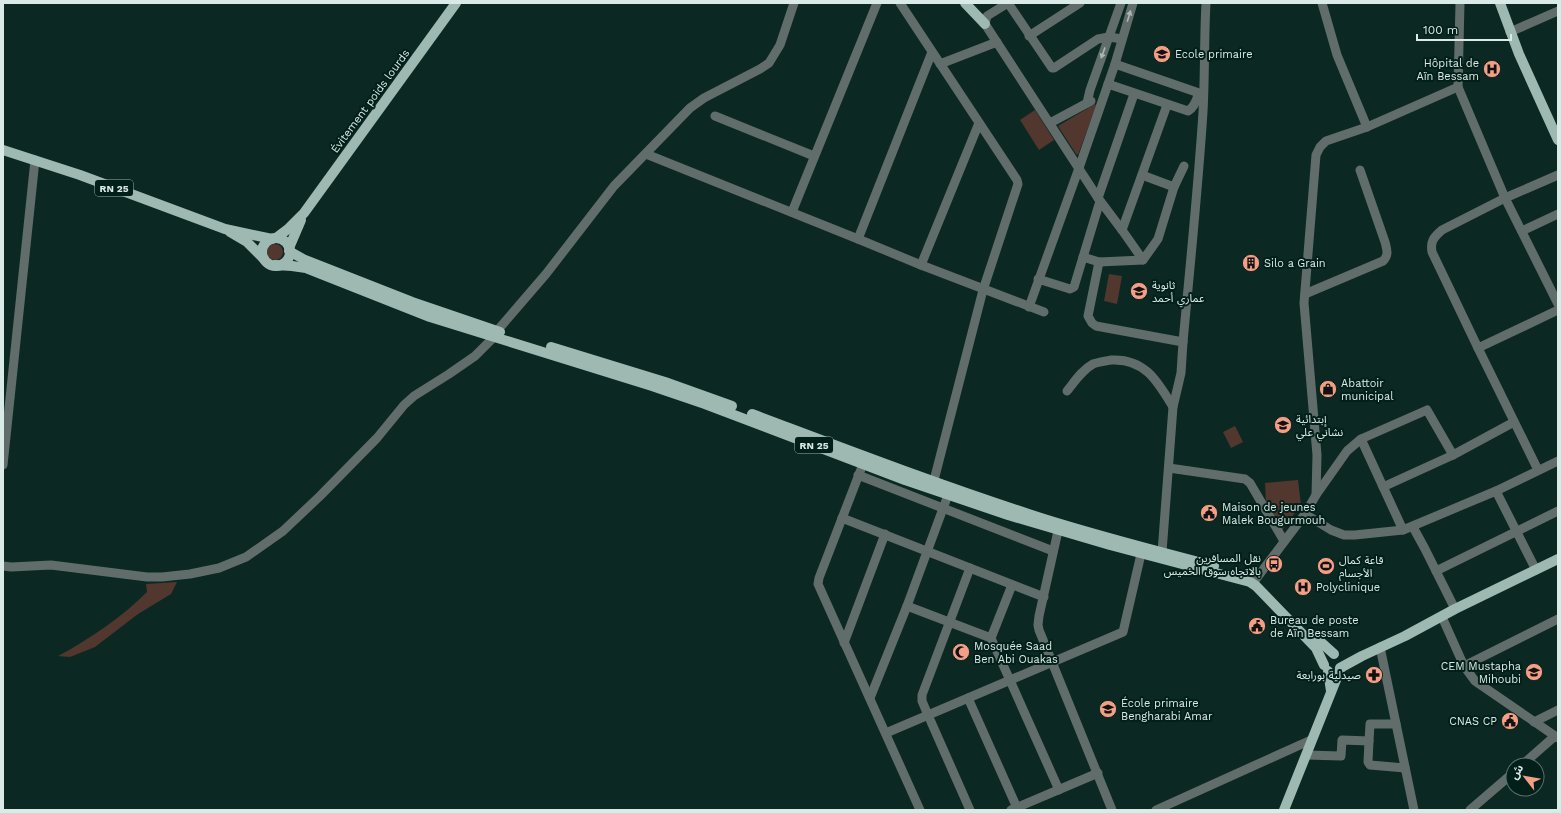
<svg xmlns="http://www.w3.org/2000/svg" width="1561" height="813" viewBox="0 0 1561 813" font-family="'Work Sans','Noto Sans Arabic',sans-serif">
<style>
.green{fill:#52372f}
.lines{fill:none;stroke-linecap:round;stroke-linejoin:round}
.minor{stroke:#616d6a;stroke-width:9}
.major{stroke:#9eb9b2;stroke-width:10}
.oneway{fill:#aab8b4}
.labels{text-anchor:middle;stroke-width:4;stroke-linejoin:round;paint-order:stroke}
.shield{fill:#031f19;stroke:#9aada8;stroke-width:1}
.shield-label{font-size:10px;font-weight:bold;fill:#daeae6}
.poi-label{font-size:11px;fill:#daeae6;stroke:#031f19;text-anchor:start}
.street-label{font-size:11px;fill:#daeae6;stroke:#031f19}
</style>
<rect width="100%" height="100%" fill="#0c2823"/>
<!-- green -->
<g class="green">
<path d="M1095,104l1,2 -18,49 -2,-1 -18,-28z"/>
<path d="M1035,110l19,30 -15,10 -19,-30z"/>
<circle cx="275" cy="252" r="8"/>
<path d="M1109,274l13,2 -5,28 -13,-3z"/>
<path d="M1235,426l8,16 -12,6 -8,-16z"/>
<path d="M1298,480l3,25 -19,25 -16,-27 -1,-20z"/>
<path d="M177,582l-6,12 -33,20 -43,33 -25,10 -12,-1c32,-17 64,-39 89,-64l-1,-8z"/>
</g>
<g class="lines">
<!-- minor -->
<g class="minor">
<path d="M900,3l117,177 1,4 -35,106 -51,198"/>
<path d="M1008,3l-21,13 -2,8 113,174 24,32 21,30"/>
<path d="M1008,3l44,65h2l44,-29 11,-2 13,2"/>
<path d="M1322,3l15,52 30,72 91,-40"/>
<path d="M1460,3l-2,84 47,111 53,106"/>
<path d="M1510,32l48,-21"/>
<path d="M1029,36l51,-33"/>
<path d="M940,64l57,-22"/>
<path d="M1108,84l80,27c7,-4 8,-11 11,-18l-84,-29"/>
<path d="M1087,103l3,-13 31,-87"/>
<path d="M715,116l99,40"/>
<path d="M1050,123l41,-22"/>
<path d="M646,154l212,85 63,26 123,47"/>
<path d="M1142,175l32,12"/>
<path d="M1098,198l36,-104"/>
<path d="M792,212l85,-209"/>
<path d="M1122,230l45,-125"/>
<path d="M1522,231l36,-17"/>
<path d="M858,239l74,-187"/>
<path d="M1083,257l16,5 44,-2 15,-21 16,-52 10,-21"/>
<path d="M1099,262l-11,54 4,7 4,3 87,16 -2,31 -8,34 -11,145"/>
<path d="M921,265l58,-142"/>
<path d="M1038,279l32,10 4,-2 26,-86"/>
<path d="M1305,294l78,-33c6,-6 4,-11 2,-19l-25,-72"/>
<path d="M1029,307l50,-139 36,-104 18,-61"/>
<path d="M1183,342c7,-76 15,-153 20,-230 2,-36 1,-73 3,-109"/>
<path d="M1478,348l80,-38"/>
<path d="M1067,391c8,-10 15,-21 26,-27 5,-2 12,-3 18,-4 34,-2 47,22 62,47"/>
<path d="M1361,439l42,91"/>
<path d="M863,464l-44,114 -1,6 102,226"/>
<path d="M3,465l32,-305"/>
<path d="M1169,468l76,11 5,4 34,58"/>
<path d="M1538,470l-60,-122 -46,-96c-2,-11 2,-15 10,-22l63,-32 53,-23"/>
<path d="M858,475l195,76"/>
<path d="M1383,487l70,-32 61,-33"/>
<path d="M1496,491l40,79"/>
<path d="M1316,495l1,-40 -13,-152 12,-148 4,-8 6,-6 41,-14"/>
<path d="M1305,514l26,16 13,5h11l48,-5 93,-39 62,-30"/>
<path d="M842,518l202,79"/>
<path d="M1413,527l12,22 30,60"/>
<path d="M1058,531l-19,85 -1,9 1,5 73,180"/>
<path d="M3,566l8,1 40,-2 96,12h15l28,-3 29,-6 27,-11 37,-26 37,-35 57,-58 27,-33 10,-9 35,-22 26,-18 19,-19 3,-6 49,-57 68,-88 76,-78 14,-10 56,-29 9,-6 11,-18 14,-42"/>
<path d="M1436,571l122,-60"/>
<path d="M1253,583l52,-69 11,-19 31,-44 14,-12 66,-29 26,45"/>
<path d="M1012,585l-21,53 68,152"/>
<path d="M907,606l84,32"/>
<path d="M1442,617l22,49 11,15 83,57"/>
<path d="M844,643l41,-109"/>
<path d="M1380,647l34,163"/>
<path d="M1464,666l94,-47"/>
<path d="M870,698l37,-92 41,-111"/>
<path d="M968,698l50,112"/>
<path d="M1534,722l24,-12"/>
<path d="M886,733l237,-101 18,-78"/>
<path d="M1369,741l-1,21 2,3 35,3"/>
<path d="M1306,755l35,1 1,-16 27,1 1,-17h26"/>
<path d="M1522,765l33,-29"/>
<path d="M970,810l-42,-95 -6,-14v-6l48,-127"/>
<path d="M1011,810l87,-37"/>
<path d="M1156,810l155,-70"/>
<path d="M1470,810l43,-37"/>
</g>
<!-- major -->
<g class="major">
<path d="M965,3l20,21"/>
<path d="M1500,3l19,51 39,86"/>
<path d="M3,150l77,25 145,54 47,10"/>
<path d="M230,232l17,10 17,17"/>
<path d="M276,238l12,-9 16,-16 152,-210"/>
<circle cx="276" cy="252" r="14"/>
<path d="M289,248l12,-28"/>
<path d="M289,251l16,9 107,42 88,30"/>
<path d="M275,265l17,1 14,2 124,49 222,69 53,18 200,76 103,35 102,30 140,37 6,4 60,62 8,17"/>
<path d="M551,347l114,35 67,24"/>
<path d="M752,414c96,36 192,73 289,104 57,18 115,33 173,48"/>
<path d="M1314,636l20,18"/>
<path d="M1340,668l22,-12 43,-20 50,-27 103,-50"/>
<path d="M1328,671l3,20"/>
<path d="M1284,810l56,-140"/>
</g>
</g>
<!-- one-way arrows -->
<defs><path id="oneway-solid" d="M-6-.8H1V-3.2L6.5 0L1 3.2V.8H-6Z"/></defs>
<g class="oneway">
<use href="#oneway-solid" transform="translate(1129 16) rotate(-73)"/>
<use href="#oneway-solid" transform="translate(1103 53) rotate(110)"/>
</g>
<!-- icons -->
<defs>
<symbol id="school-disc" viewBox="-11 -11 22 22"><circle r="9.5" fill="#f39f86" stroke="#031f19"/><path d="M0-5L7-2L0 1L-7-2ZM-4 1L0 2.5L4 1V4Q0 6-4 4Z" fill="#111"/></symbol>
<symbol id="hospital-disc" viewBox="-11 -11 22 22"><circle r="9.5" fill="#f39f86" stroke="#031f19"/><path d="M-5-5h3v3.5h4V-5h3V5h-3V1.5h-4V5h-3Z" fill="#111"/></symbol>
<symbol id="building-disc" viewBox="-11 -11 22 22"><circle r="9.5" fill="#f39f86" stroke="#031f19"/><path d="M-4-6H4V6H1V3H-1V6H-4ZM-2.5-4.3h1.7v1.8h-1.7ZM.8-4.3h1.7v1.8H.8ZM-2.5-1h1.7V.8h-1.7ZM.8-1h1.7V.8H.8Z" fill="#111"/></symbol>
<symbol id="shop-disc" viewBox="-11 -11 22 22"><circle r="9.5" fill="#f39f86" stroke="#031f19"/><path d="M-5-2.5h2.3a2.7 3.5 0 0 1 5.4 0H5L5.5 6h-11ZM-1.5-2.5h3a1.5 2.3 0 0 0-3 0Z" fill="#111"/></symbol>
<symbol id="civic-disc" viewBox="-11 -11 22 22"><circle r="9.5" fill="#f39f86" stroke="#031f19"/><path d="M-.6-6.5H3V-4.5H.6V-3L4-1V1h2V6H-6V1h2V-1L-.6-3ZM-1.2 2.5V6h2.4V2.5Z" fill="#111"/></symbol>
<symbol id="bus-disc" viewBox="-11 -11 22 22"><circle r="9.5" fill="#f39f86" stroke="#031f19"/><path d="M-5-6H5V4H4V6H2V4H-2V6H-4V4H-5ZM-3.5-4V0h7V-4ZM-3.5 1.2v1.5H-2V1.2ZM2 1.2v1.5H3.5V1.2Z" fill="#111"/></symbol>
<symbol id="stadium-disc" viewBox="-11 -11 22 22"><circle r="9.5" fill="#f39f86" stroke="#031f19"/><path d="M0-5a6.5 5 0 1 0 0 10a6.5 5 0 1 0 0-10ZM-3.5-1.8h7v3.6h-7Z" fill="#111"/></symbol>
<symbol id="mosque-disc" viewBox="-11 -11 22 22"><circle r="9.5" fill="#f39f86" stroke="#031f19"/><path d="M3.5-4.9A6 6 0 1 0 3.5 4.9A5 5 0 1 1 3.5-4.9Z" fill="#111"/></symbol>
<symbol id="pharmacy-disc" viewBox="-11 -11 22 22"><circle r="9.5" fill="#f39f86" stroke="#031f19"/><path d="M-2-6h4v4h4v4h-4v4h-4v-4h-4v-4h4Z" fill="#111"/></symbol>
</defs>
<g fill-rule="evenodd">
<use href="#school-disc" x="1152" y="44" width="20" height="20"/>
<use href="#hospital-disc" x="1482" y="59" width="20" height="20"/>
<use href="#building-disc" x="1241" y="253" width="20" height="20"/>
<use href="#school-disc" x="1129" y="281" width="20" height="20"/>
<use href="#shop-disc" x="1318" y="379" width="20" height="20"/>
<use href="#school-disc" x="1273" y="415" width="20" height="20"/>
<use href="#civic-disc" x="1199" y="503" width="20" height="20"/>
<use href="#bus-disc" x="1264" y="554" width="20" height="20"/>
<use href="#stadium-disc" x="1316" y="556" width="20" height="20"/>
<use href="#hospital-disc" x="1293" y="577" width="20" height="20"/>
<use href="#civic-disc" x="1247" y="616" width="20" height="20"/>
<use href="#mosque-disc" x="951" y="642" width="20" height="20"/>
<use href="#school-disc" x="1524" y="662" width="20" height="20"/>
<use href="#pharmacy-disc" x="1364" y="665" width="20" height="20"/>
<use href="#school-disc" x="1098" y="699" width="20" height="20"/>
<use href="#civic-disc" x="1500" y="711" width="20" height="20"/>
</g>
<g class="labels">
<!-- shield labels -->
<g class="shield">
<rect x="95" y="180" width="38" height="16" rx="3"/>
<rect x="795" y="437" width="38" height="16" rx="3"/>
</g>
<g class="shield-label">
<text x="114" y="192">RN 25</text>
<text x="814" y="449">RN 25</text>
</g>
<!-- poi labels -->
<g class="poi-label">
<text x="1175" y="58">Ecole primaire</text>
<text x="1479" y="67" text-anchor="end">Hôpital de<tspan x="1479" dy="13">Aïn Bessam</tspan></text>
<text x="1264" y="267">Silo a Grain</text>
<text x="1152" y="289">ثانوية<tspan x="1152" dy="13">عماري أحمد</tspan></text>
<text x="1341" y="387">Abattoir<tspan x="1341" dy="13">municipal</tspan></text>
<text x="1296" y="423">إبتدائية<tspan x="1296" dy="13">نشاني علي</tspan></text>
<text x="1222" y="511">Maison de jeunes<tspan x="1222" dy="13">Malek Bougurmouh</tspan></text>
<text x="1261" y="562" text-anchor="end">نقل المسافرين<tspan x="1261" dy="13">بالاتجاه سوق الخميس</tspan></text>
<text x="1339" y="564">قاعة كمال<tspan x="1339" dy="13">الأجسام</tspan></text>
<text x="1316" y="591">Polyclinique</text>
<text x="1270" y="624">Bureau de poste<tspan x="1270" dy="13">de Aïn Bessam</tspan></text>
<text x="974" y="650">Mosquée Saad<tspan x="974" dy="13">Ben Abi Ouakas</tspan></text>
<text x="1521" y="670" text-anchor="end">CEM Mustapha<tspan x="1521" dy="13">Mihoubi</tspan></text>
<text x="1361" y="679" text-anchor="end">صيدلية بورابعة</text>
<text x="1121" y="707">École primaire<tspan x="1121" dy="13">Bengharabi Amar</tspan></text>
<text x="1497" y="725" text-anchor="end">CNAS CP</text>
</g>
<!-- street labels -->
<g class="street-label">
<text transform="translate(370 101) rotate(-54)" y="4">Évitement poids lourds</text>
</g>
</g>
<!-- border -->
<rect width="1561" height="813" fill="none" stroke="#daeae6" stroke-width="8"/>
<!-- north arrow -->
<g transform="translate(1525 777) rotate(301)"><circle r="19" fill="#031f19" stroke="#59706b"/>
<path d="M0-3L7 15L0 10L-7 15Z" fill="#f39f86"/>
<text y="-6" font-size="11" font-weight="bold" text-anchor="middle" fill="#daeae6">ش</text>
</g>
<!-- scale -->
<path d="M1417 34v6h94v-6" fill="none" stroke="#daeae6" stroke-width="2"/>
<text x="1423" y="34" font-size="12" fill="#daeae6" stroke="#031f19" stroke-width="3" paint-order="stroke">100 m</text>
</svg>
